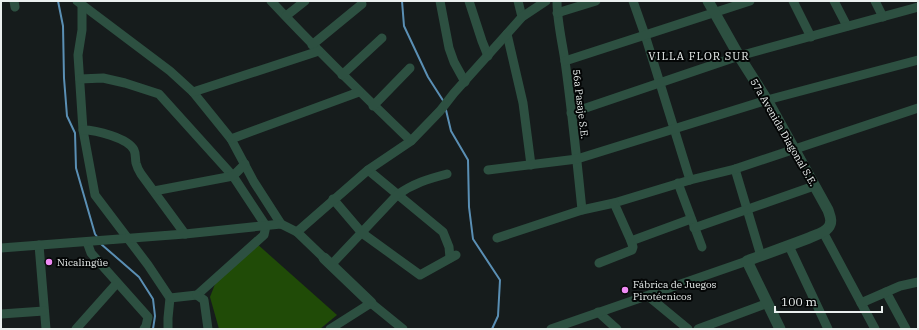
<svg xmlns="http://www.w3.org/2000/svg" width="919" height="330" viewBox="0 0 919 330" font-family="'IBM Plex Serif',serif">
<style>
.green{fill:#204b07}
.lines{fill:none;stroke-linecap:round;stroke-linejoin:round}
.stream{stroke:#5a8fb4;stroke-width:2}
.minor{stroke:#2d5041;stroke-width:9}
.tertiary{stroke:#2d5041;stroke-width:11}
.poi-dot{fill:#f08bf5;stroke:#040606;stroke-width:1.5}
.labels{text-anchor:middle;stroke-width:4;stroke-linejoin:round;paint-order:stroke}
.street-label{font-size:10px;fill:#eaefee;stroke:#040606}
.poi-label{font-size:10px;fill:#eaefee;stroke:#040606;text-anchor:start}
.neighbourhood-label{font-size:11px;letter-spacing:1px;fill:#eaefee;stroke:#040606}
</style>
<rect width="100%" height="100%" fill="#161c1c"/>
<!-- green -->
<path class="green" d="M256,243l81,72 -17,14h-101l-9,-32 7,-18z"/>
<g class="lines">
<!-- stream -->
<g class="stream">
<path d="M58,1l5,25 1,52 3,38 8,17 1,35 19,66 3,4"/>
<path d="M402,1l2,25 24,51 16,25"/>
<path d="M446,110l5,21 17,29 1,47 4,32 27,41 -2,36 -6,13"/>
<path d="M101,244l38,33 14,22 2,17 -2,13"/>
</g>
<!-- minor -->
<g class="minor">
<path d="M14,1l1,6"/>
<path d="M77,1l93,70 23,21 38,47 23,43 27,42"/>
<path d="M271,1c45,48 92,94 140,140"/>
<path d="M440,1l9,47 5,14 11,20"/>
<path d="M469,1l13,40 6,15"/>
<path d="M518,1l4,16"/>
<path d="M557,1c0,20 5,40 8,60 7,50 12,100 17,149"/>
<path d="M633,1l12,34 45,145"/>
<path d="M793,1l18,36"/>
<path d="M834,1l13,25"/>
<path d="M875,1l8,16"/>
<path d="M82,6v24l-4,25 5,75 12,65 53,70 22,33 -2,20v11"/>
<path d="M557,13l39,-12"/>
<path d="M286,16l19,-15"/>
<path d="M507,34l16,69 8,62"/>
<path d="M312,45l50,-41"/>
<path d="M565,61l185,-60"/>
<path d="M342,75l40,-37"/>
<path d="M80,79l23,-1 22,5 34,11 74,82 33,50 -2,9 -67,60 -27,3"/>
<path d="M193,92l126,-41"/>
<path d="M373,106l37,-38"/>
<path d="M571,113l168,-57 179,-49"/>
<path d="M83,130c13,0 45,8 51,20 2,4 1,8 2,13 1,4 3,8 5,11l44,60"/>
<path d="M231,139l128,-47"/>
<path d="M735,169l26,87"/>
<path d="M368,170l75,62 6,15 1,11"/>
<path d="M488,170l89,-11 190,-59 151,-40"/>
<path d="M678,183l24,64"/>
<path d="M154,191l79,-15 12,-12"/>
<path d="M333,199l29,34 58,42 36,-20"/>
<path d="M694,228l120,-42"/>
<path d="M297,232l71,-62 43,-29 29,-30 14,-18 68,-76 24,-16"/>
<path d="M823,232l52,97"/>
<path d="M497,238l85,-28 32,-7 76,-23 45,-11 183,-61"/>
<path d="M631,241l60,-22"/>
<path d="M87,242l4,11 57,64 -2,9 -2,3"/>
<path d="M39,245l7,84"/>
<path d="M789,246l39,83"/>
<path d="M1,248l184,-14 96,-10 16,8 27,26"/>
<path d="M599,263l33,-13 1,-3 -2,-6 -17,-38"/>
<path d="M331,265l66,-70c17,-12 31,-16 50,-21"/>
<path d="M886,292l20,37"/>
<path d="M197,295l7,5 4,29"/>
<path d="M648,296l40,33"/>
<path d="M861,303l39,-17 18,-4"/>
<path d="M598,312l19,17"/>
<path d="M1,314l43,-3"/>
<path d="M76,329l41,-46"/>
<path d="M330,329l41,-26 32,26"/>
<path d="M551,329l196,-68"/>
<path d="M698,329l70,-26"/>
</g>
<!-- tertiary -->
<g class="tertiary">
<path d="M708,1l31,55 28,44 61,110c2,6 5,12 0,18 -4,5 -13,7 -19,10 -21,8 -41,15 -62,23l33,68"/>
<path d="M324,258l47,45"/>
</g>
</g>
<!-- markers -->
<g class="poi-dot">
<circle cx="49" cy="262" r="4"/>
<circle cx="625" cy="290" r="4"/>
</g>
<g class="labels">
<!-- street labels -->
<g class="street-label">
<text transform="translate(581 104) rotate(83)" y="4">56a Pasaje S.E.</text>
<text transform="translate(784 132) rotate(60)" y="4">57a Avenida Diagonal S.E.</text>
</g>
<!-- poi labels -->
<g class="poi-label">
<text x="57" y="266">Nicalingüe</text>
<text x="633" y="288">Fábrica de Juegos<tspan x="633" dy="12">Pirotécnicos</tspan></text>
</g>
<!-- neighbourhood labels -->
<g class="neighbourhood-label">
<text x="699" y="60">VILLA FLOR SUR</text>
</g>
</g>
<!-- border -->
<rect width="919" height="330" fill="none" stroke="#eaefee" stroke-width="4"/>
<!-- scale -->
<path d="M775 306v6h107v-6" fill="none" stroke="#eaefee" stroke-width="2"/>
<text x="781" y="306" font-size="12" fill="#eaefee" stroke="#040606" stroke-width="3" paint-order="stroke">100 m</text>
</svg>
